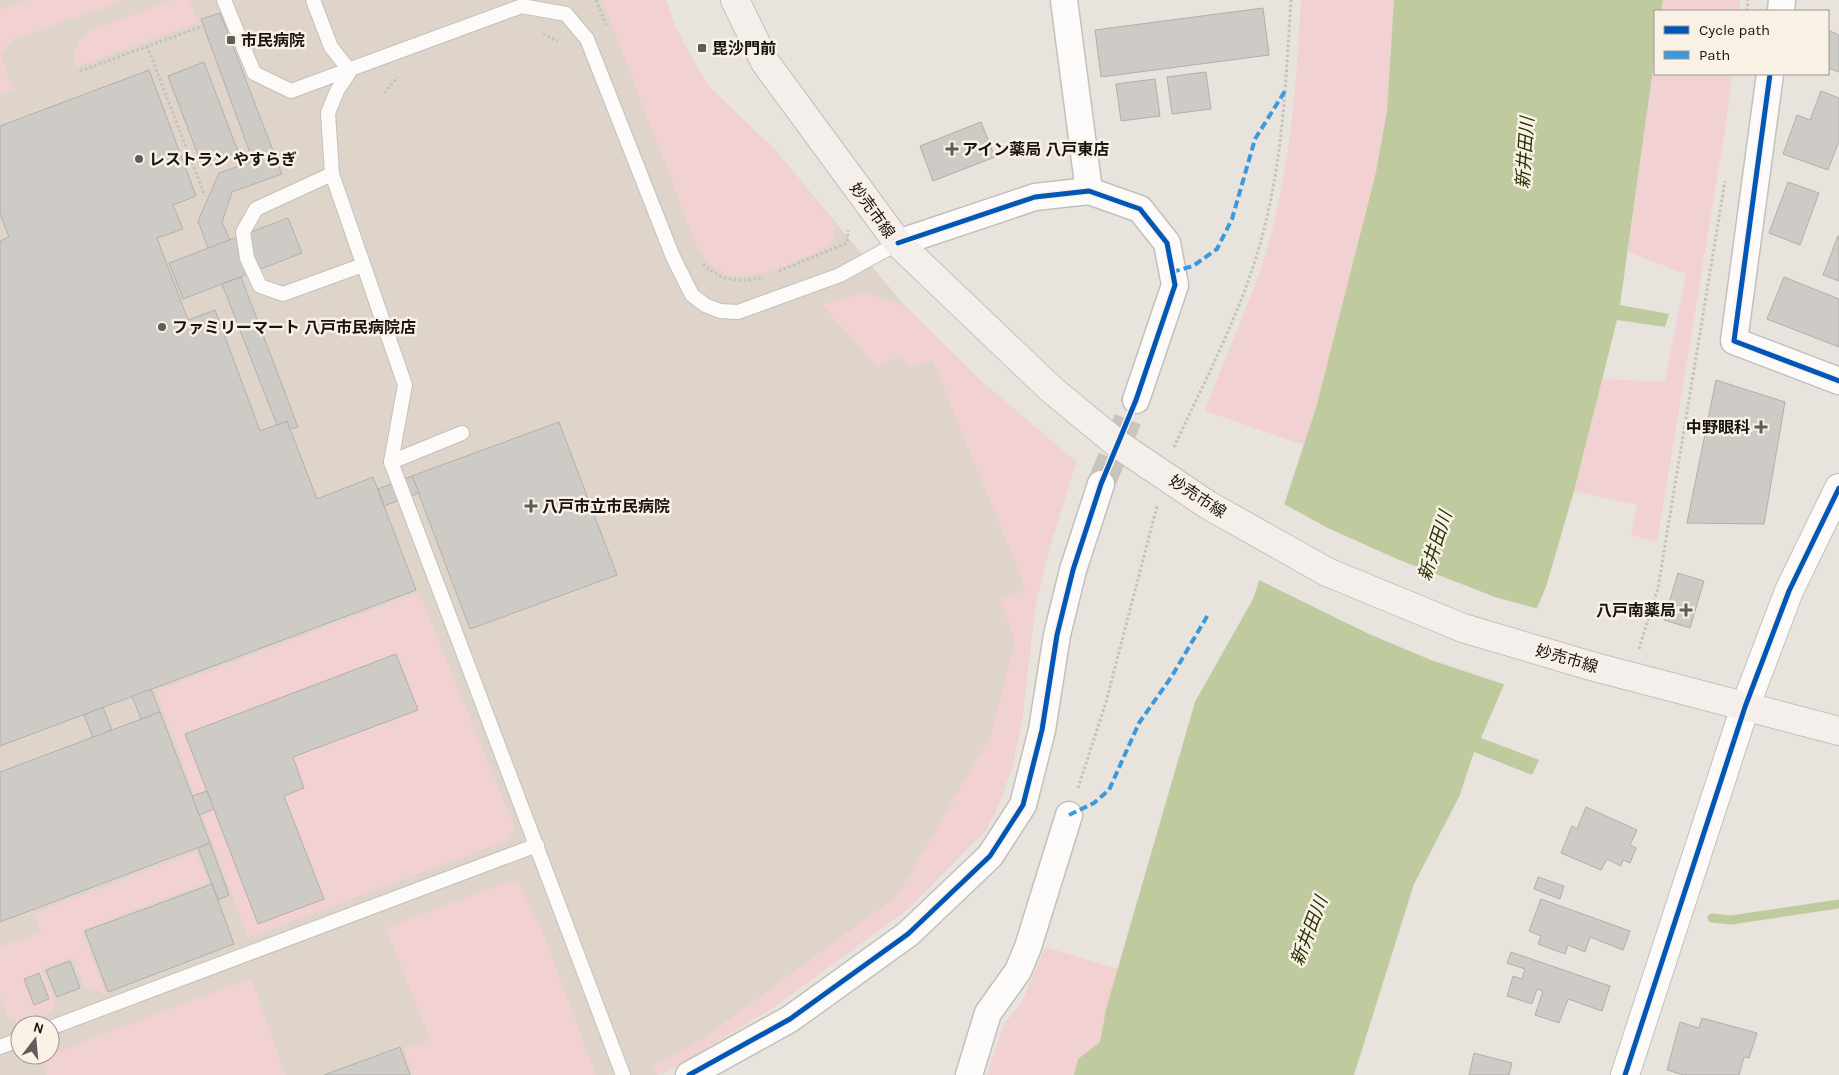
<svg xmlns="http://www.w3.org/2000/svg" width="1839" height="1075" viewBox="0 0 1839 1075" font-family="Karla,'Noto Sans JP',sans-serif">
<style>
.built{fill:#dfd4c9;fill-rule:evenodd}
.green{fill:#f1d1d1}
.water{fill:#bfcb9f}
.pier{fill:#e8e3dd}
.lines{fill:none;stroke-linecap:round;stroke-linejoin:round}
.stream{stroke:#bfcb9f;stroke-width:9}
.building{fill:#cecbc7;stroke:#b2afab}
.tertiary-tunnel{stroke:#c9c4be;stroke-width:28;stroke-dasharray:28 14;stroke-linecap:butt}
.service-casing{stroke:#c3c0bb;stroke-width:16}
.minor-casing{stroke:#c3c0bb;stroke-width:29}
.tertiary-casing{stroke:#c3c0bb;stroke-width:30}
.secondary-casing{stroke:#c3c0bb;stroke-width:30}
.path{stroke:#c3c2c0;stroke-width:3;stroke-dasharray:2.5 2.5;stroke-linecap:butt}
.service{stroke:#fcfbfa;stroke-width:14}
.minor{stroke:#fcfbfa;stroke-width:26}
.tertiary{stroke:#fcfbfa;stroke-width:28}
.secondary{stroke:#f4efeb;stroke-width:28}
.quiet{stroke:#3b9ade;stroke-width:4;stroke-dasharray:8 4;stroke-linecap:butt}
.cycleway-casing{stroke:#f9f0e6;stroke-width:8}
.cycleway{stroke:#0057b8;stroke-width:5}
.poi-dot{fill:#605c58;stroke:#f9f0e6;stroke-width:2}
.labels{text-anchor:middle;stroke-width:5;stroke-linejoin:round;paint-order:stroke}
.poi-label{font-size:16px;font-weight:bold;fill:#171411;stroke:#f9f0e6;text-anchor:start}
.street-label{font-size:16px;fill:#171411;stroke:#f9f0e6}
.water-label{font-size:18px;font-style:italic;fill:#243001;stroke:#f9f0e6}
</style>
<rect width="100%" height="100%" fill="#e8e3dd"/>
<!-- built -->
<path class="built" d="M0,0h666l9,27 32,58 69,66 128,154 77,76 95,81 -27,88 -14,57 -12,106 -10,51 -14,40 -13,26 -77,78 -135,99 -116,68h-658zM20,1025h30v30h-30z"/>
<!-- green -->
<g class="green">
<path d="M30,0h96l-112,39 -13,16 12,34 -13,5v-84z"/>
<path d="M173,0h16l10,22 -122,45 -4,-11 5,-13 11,-12z"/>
<path d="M602,0h64l9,27 32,58 69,66 61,75 -7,20c-35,14 -93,51 -125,13 -10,-13 -15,-30 -21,-46z"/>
<path d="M1301,0h93l-7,111 -11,61 -60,236 -12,37 -99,-34c22,-61 53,-122 68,-185 19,-74 24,-150 28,-226z"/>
<path d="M1663,0h77l-1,11h-78z"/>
<path d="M1655,55v19h77l-6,49 -69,419 -26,-7 6,-30 -63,-14 28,-112 63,3 21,-108 -58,-22z"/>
<path d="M864,292l40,13 77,76 95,81 -27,88 -14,57 -12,106 -10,51 -14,40 -13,26 -77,78 -135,99 -107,65 -11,3 -6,-8 48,-25 199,-146 93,-159 25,-97 -16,-41 27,-10 -94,-229 -23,8 -7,-12 -25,11 -55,-62z"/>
<path d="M419,592l96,236 -6,12 -261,98 -92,-247z"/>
<path d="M196,852l12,30 -126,48 24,64 -22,-7 -11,-30 -31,12 13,32 -5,12 -29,11 -12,-5 -9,-22v-50l42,-15 -8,-19z"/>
<path d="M510,881l8,2 23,44 55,148h-183l-9,-25 26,-10 -44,-112z"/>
<path d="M1045,947l73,22 -12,40 -6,33 -22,17 -4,16h-87l17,-51 18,-22z"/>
<path d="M251,978l35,97h-239l-6,-17z"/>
</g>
<!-- water -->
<path class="water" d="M1394,0h269l-2,11h-6v44l-35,250 49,9 -4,13 -48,-7 -43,171 -28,96 -65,151 58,22 -7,15 -58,-23 -14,43 -46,89 -60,191h-280l4,-16 22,-17 6,-33 89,-307 58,-103 63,-191 60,-236 11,-61z"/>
<!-- pier -->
<path class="pier" d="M1282,503l46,25 69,31 98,38 44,12 -33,76 -75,-25 -62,-26 -112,-55z"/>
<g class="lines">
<!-- stream -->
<path class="stream" d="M1712,918l19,2 108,-16"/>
</g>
<!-- building -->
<g class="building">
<path d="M1263,8l6,47 -168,22 -6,-47z"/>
<path d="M220,13l62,161 -50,18 -10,30 8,18 -22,8 -10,-27 21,-48 34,-12 -52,-142z"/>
<path d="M1828,30l11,5v37l-11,-4z"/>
<path d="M204,62l35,92 -36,14 -35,-92z"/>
<path d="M149,70l47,126 -23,9 10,24 -26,9 31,82 27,-10 45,121 27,-10 30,78 56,-22 43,113 -416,156v-505l9,-4 -9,-23v-88z"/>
<path d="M1206,72l5,37 -39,5 -5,-37z"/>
<path d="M1155,79l5,37 -39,5 -5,-37z"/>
<path d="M1821,91l18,7v43l-11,29 -45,-16 14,-39 13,5z"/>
<path d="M981,122l14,35 -62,24 -13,-35z"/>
<path d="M1788,182l31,11 -19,52 -31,-12z"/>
<path d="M288,218l14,35 -119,46 -14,-36z"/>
<path d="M1838,236h1v45l-16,-6z"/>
<path d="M241,277l57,150 -8,2 -3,-8 -10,4 -55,-141z"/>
<path d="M1784,277l55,22v48l-72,-28z"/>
<path d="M1716,380l69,22 -21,122 -77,-1z"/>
<path d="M559,422l58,153 -147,54 -58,-153z"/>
<path d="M412,476l7,17 -35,13 -6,-17z"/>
<path d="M1678,573l26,8 -14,47 -26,-8z"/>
<path d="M396,654l22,56 -125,47 11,31 -20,8 40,103 -66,25 -73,-190z"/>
<path d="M151,689l9,23 -19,7 -9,-23z"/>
<path d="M103,707l9,23 -19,8 -9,-23z"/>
<path d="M160,712l50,131 -210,79v-150z"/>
<path d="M207,791l7,18 -15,6 -7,-19z"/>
<path d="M1586,807l51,23 -7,15 6,3 -6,15 -7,-3 -2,6 -14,-7 -6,11 -40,-17 11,-27 5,3z"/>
<path d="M210,843l19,52 -11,5 -20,-52z"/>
<path d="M1538,877l26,9 -4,13 -26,-10z"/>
<path d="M212,884l22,60 -126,48 -23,-61z"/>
<path d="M1541,899l89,32 -7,19 -33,-13 -5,15 -17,-7 -3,9 -27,-10 3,-8 -12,-5z"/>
<path d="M1511,952l99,34 -8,25 -34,-12 -9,24 -24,-8 8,-24 -6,-2 -5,15 -25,-8 6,-20 9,3 3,-10 -18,-6z"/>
<path d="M70,961l10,27 -23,9 -11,-27z"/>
<path d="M39,973l10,26 -15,6 -10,-26z"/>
<path d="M1702,1018l55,15 -8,25 -5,-1 -5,18h-55l-17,-5 13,-48 19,6z"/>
<path d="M400,1047l10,28h-86z"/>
<path d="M1474,1053l38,10 -3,12h-40z"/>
</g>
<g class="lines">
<!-- tertiary-tunnel -->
<path class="tertiary-tunnel" d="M1101,484l35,-84"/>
<defs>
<g id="service">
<path d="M224,0l30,73 37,18 231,-85 44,8 21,25 86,218 19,38 13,10 15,6 18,1 102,-37 58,-32"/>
<path d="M313,0l18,47 19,24"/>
<path d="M350,71l-13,20 -9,22 4,61 73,211 -14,77 232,613"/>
<path d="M332,174l-76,35 -13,23 4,26 13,28 23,8 80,-29"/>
<path d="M391,462l71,-29"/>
<path d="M50,1028l487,-183"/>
<path d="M0,1047l20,-8"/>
</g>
<g id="minor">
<path d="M1064,0l25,191"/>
<path d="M1781,11l1,-11"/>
<path d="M1770,74l-36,267 105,40"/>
<path d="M898,243l137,-46 54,-6 51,18 27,34 8,42 -39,115"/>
<path d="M689,1075l101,-56 118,-85 82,-78 33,-51 19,-75 15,-95 16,-65 28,-86"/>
<path d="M969,1075l19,-62 30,-42 10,-24 41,-132"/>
</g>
<path id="tertiary" d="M1625,1075l120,-368 44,-116 50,-103"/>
<path id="secondary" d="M735,0l30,62 133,181 154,147 67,55 89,60 119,67 136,56 128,38 248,65"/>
</defs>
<!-- service casing -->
<use href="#service" class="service-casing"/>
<!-- minor casing -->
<use href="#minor" class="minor-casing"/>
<!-- tertiary casing -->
<use href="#tertiary" class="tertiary-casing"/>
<!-- secondary casing -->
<use href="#secondary" class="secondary-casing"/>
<!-- path -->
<g class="path">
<path d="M596,0l10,25"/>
<path d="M1747,11l1,-11"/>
<path d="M543,34l15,7"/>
<path d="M147,46l58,150"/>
<path d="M80,71l120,-44"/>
<path d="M384,93l14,-16"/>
<path d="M703,264c16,17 39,19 61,13"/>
<path d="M779,271l68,-28 1,-13"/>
<path d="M1174,447c32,-69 70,-140 89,-214 20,-75 23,-155 28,-233"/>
<path d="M1639,649l19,-61 67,-407"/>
<path d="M1078,788l28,-86 51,-196"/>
</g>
<!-- service -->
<use href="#service" class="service"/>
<!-- minor -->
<use href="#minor" class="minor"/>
<!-- tertiary -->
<use href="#tertiary" class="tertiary"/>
<!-- secondary -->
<use href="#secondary" class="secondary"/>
<!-- quiet -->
<g class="quiet">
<path d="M1172,272l21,-6 24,-17 15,-30 23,-80 30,-48"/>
<path d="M1069,815l25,-12 15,-13 30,-67 33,-47 37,-63"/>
</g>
<defs>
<g id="cycleway">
<path d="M1770,74l-36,267 105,40"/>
<path d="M689,1075l101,-56 118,-85 82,-78 33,-51 19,-75 15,-95 16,-65 28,-86 35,-84 39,-115 -8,-42 -27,-34 -51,-18 -54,6 -137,46"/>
<path d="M1625,1075l120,-368 44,-116 50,-103"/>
</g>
</defs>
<!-- cycleway casing -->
<use href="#cycleway" class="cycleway-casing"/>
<!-- cycleway -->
<use href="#cycleway" class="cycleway"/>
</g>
<!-- markers -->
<g class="poi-dot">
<rect x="226" y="35" width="10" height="10" rx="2.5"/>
<rect x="697" y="43" width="10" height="10" rx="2.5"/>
<path d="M949.5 141.5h5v5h5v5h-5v5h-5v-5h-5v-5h5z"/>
<circle cx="139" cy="159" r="5"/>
<circle cx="162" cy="327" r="5"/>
<path d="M1758.5 419.5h5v5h5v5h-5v5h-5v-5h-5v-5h5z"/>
<path d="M528.5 498.5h5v5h5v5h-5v5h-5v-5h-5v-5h5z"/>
<path d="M1683.5 602.5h5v5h5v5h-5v5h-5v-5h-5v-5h5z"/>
</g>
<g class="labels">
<!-- poi labels -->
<g class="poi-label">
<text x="241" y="46">市民病院</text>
<text x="712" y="54">毘沙門前</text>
<text x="962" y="155">アイン薬局 八戸東店</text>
<text x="149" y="165">レストラン やすらぎ</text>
<text x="172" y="333">ファミリーマート 八戸市民病院店</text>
<text x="1750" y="433" text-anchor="end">中野眼科</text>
<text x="542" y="512">八戸市立市民病院</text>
<text x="1676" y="616" text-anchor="end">八戸南薬局</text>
</g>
<!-- street labels -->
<g class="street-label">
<text transform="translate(873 210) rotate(54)" y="6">妙売市線</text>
<text transform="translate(1198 496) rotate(33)" y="6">妙売市線</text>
<text transform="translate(1567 658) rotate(16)" y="6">妙売市線</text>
</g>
<!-- water labels -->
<g class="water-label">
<text transform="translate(1525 153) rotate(-86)" y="6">新井田川</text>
<text transform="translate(1435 546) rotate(-72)" y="6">新井田川</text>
<text transform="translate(1309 931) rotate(-69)" y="6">新井田川</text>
</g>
</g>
<!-- legend -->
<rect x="1654" y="10" width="175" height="65" fill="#f9f0e6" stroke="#9f9891"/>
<rect x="1664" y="26" width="25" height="8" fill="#0057b8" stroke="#9f9891"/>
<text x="1699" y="35" font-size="15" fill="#171411">Cycle path</text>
<rect x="1664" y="51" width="25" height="8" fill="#3b9ade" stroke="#9f9891"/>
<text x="1699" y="60" font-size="15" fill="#171411">Path</text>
<!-- north arrow -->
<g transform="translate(35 1040) rotate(16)"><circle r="24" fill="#f9f0e6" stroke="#9f9891"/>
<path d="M0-4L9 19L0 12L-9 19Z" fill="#605c58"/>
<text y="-8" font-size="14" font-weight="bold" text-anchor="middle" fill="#171411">N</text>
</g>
</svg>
